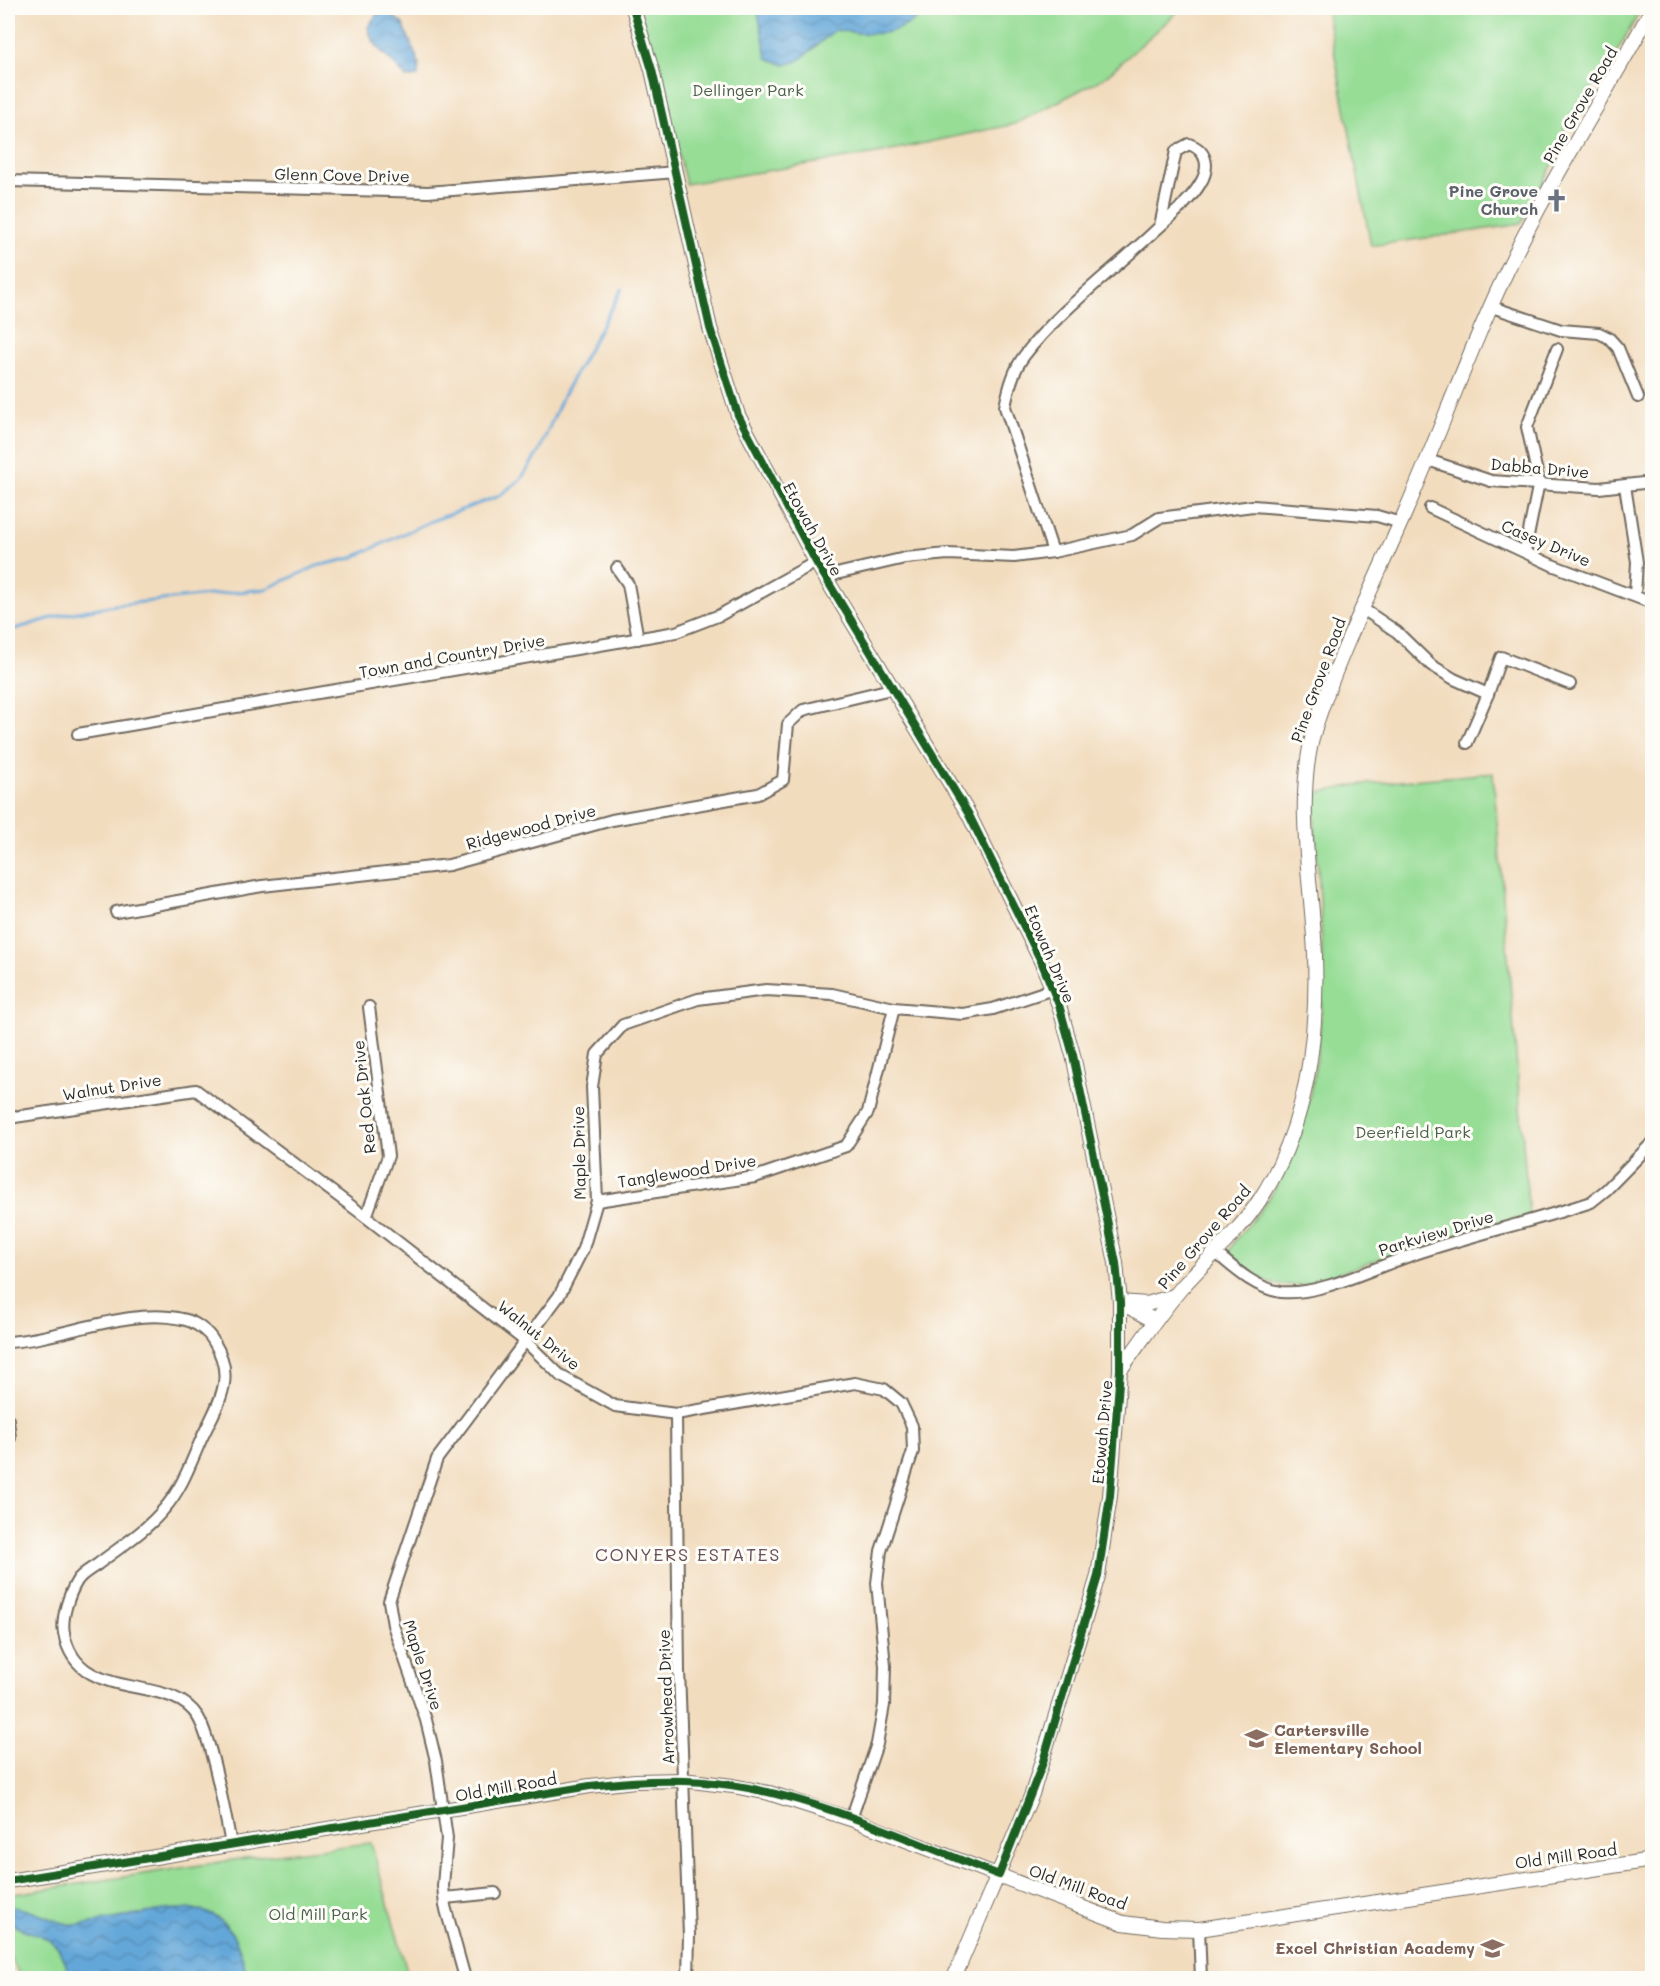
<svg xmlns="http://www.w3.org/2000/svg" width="1660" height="1986" viewBox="0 0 1660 1986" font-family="Mali,sans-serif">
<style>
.green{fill:#97dd96;stroke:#618460;stroke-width:1.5}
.water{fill:url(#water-waves);stroke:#486982;stroke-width:1.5}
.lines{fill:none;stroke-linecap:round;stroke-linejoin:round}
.stream{stroke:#64a7d9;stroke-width:3}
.minor-casing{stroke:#71695e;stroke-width:14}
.tertiary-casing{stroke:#71695e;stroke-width:16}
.minor{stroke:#fff;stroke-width:10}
.tertiary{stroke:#fff;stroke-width:14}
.cycleway-casing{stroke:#fdfcf7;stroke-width:11}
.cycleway{stroke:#1b5e20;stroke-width:8}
.labels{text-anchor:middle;stroke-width:6;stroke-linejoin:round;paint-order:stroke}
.park-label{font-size:16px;fill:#4b604b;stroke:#fdfcf7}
.street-label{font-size:16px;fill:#2b2b2b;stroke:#fdfcf7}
.worship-label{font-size:16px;font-weight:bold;fill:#5b616d;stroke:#fdfcf7;text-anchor:end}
.education-label{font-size:16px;font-weight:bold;fill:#785e54;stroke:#fdfcf7;text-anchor:start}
.neighbourhood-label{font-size:18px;letter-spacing:1.5px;fill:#684f5c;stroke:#fdfcf7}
</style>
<defs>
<pattern id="water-waves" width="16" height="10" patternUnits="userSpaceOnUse" patternTransform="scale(1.5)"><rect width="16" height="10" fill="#64a7d9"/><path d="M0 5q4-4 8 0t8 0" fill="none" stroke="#5388b0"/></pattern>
</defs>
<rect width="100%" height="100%" fill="#fdfcf7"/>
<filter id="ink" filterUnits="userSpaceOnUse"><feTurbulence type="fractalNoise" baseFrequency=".0167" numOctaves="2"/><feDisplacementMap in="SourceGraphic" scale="12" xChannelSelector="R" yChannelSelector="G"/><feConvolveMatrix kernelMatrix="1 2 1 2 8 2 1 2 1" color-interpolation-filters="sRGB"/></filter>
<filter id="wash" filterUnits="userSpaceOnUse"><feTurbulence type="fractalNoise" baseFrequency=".008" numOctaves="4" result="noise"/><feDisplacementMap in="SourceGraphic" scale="24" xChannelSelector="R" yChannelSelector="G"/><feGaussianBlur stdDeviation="1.35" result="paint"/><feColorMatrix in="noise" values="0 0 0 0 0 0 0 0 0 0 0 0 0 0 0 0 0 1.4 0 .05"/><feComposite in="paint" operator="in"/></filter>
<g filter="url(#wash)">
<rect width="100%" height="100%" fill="#f2dcbe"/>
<!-- green -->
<g class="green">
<path d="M639,8h543l-78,70 -89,46 -138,29 -191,31 -21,-86z"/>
<path d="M1326,8h316l-31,54 -44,58 -13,42 -33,62 -150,22z"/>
<path d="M1493,773l36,443 -119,33 -109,37 -29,-2 -13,-6 -31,-23c5,-17 25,-34 35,-48 11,-15 20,-31 27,-48 48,-116 30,-243 23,-365l42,-9z"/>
<path d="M371,1843l38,135h-388l-13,-26v-57l244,-38z"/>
</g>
<!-- water -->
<g class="water">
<path d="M757,8h174c-35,30 -52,28 -96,22l-37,31 -13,4 -18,-7z"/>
<path d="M388,11l15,13 16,39 -1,13 -12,2c-12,-19 -34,-28 -38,-51l9,-13z"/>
<path d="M8,1907c23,-1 42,16 66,18 10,1 22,-3 32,-5 71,-11 125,-35 141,58h-178c-2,-11 -6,-26 -15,-34 -17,-17 -47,-8 -46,-37z"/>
</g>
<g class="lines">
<!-- stream -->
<path class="stream" d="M8,631l54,-16 53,-10 151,-16 51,-23 35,-8 77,-36 70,-26 22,-17 17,-26 25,-57 59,-107"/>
</g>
</g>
<g filter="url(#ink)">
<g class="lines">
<defs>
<g id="minor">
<path d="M8,181l420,11 248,-20"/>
<path d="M1492,307l69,23 38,3 10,5 9,10 20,49"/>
<path d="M1428,460l63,21 108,7 53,-6"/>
<path d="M1625,486l12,76 -2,33"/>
<path d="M1430,508l122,57 100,38"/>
<path d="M1525,551l14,-69 -12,-55 30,-78"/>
<path d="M1053,552l-48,-145c3,-16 9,-38 19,-51 33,-44 91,-87 132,-126 15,-14 33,-28 44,-46 10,-16 8,-33 -11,-40l-13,7 -16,75"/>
<path d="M617,568l11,16 10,55"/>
<path d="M826,579l10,-5 69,-16 43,-4 66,3 39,-5 79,-17 27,-17 94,-12 124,10 24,7"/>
<path d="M1363,609l34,23 34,33 23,14 34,15 -21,49"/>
<path d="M1488,694l13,-37 69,27"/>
<path d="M78,734l598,-102 44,-17 96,-53"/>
<path d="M116,912l146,-26 187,-21 163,-45 146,-26 25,-14 5,-56 15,-14 88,-21"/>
<path d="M8,1118l188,-28 170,127 159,124 36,35 54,30 61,8 179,-31 29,6 17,14 11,23 1,25 -32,100 -4,32 8,83 -1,39 -7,39 -26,75"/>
<path d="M597,1201l158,-24 91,-31 22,-34 26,-104"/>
<path d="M366,1217l22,-61 -19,-149"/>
<path d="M1216,1253c19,16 39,35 65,39 39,4 94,-25 131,-37 59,-20 120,-33 179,-53l15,-12 46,-47"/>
<path d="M8,1342c55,-3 118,-35 174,-23 12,2 26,12 32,23 24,38 2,64 -14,100 -10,23 -19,48 -36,67 -18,22 -44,38 -66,55 -7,5 -17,10 -21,17 -8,13 -16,37 -13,52 13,73 106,38 134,84 14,24 27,97 33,127"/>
<path d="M676,1414l3,257 10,264 -1,43"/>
<path d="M8,1420l2,18"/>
<path d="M445,1898l50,-5"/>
<path d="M1199,1929l2,49"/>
<path d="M465,1978l-20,-72 -2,-20 4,-48 -11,-77 -10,-41 -33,-95 -4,-24 48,-142 122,-163 24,-47 14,-48 -5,-114 5,-33 26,-29 75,-26 68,-9 66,4 62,14 69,6 30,-5 60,-20"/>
</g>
<g id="tertiary">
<path d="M633,8l19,62 58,258 28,87 78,147 152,251 73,148 18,44 14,50 43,208 4,39v68l-10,126 -12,80 -66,218 -78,184"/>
<path d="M1120,1302l27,2 27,-8"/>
<path d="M1122,1303l33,18"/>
<path d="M1120,1370c21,-28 40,-58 64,-85 25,-28 54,-52 75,-84 47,-71 59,-162 56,-246 -3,-75 -22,-159 1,-231 24,-72 58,-140 88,-209 38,-87 70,-178 112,-263 41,-83 92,-162 136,-243"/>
<path d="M8,1881l582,-95 45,-5 48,-1 50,6 36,7 82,26 272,104 39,5 37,1 453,-69"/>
</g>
</defs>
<!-- minor casing -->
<use href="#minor" class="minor-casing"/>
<!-- tertiary casing -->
<use href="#tertiary" class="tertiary-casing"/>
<!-- minor -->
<use href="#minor" class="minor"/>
<!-- tertiary -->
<use href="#tertiary" class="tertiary"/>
<defs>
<path id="cycleway" d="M8,1881l582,-95c48,-6 94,-8 141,-1 89,13 184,58 268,90l43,-110 56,-189 12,-80 10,-126v-68l-4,-39 -43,-208 -14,-50 -18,-44 -73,-148 -152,-251 -78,-147 -28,-87 -58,-258 -19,-62"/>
</defs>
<!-- cycleway casing -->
<use href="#cycleway" class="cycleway-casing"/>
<!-- cycleway -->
<use href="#cycleway" class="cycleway"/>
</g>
</g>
<!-- icons -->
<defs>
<symbol id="church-bare" viewBox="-9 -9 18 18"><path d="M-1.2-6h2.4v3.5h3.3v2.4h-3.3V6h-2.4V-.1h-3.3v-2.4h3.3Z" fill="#6b7280" stroke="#fdfcf7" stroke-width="2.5" paint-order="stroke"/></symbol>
<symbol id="school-bare" viewBox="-9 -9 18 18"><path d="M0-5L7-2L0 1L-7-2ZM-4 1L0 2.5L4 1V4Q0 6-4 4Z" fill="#8d6e63" stroke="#fdfcf7" stroke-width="2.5" paint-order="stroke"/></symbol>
</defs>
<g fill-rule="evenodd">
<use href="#church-bare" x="1540" y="184" width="33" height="33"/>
<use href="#school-bare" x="1240" y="1722" width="33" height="33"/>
<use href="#school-bare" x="1476" y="1932" width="33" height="33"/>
</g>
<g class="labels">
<!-- park labels -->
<g class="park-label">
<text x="748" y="96">Dellinger Park</text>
<text x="1413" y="1138">Deerfield Park</text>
<text x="318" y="1920">Old Mill Park</text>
</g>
<!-- street labels -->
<g class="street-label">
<text transform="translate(1580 105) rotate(-60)" y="6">Pine Grove Road</text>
<text transform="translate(342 175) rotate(1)" y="6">Glenn Cove Drive</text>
<text transform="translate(1540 468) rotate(5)" y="6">Dabba Drive</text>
<text transform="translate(813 529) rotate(61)" y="6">Etowah Drive</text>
<text transform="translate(1546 543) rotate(23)" y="6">Casey Drive</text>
<text transform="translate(452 656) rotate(-10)" y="6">Town and Country Drive</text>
<text transform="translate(1318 680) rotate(-70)" y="6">Pine Grove Road</text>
<text transform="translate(531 827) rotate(-15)" y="6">Ridgewood Drive</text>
<text transform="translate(1050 954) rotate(67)" y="6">Etowah Drive</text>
<text transform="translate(112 1087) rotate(-9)" y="6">Walnut Drive</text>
<text transform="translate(364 1097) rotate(-96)" y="6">Red Oak Drive</text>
<text transform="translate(579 1153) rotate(-91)" y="6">Maple Drive</text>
<text transform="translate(687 1171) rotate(-9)" y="6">Tanglewood Drive</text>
<text transform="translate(1436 1233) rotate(-17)" y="6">Parkview Drive</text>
<text transform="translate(1204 1237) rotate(-49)" y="6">Pine Grove Road</text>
<text transform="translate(539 1335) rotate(39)" y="6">Walnut Drive</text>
<text transform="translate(1102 1432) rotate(-85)" y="6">Etowah Drive</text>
<text transform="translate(423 1665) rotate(72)" y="6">Maple Drive</text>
<text transform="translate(666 1697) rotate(-92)" y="6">Arrowhead Drive</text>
<text transform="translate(506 1787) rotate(-10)" y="6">Old Mill Road</text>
<text transform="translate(1566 1856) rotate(-8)" y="6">Old Mill Road</text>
<text transform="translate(1078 1887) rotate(20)" y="6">Old Mill Road</text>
</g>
<!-- worship labels -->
<g class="worship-label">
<text x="1538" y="197">Pine Grove<tspan x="1538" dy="18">Church</tspan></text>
</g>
<!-- education labels -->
<g class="education-label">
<text x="1274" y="1736">Cartersville<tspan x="1274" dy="18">Elementary School</tspan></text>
<text x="1475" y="1954" text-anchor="end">Excel Christian Academy</text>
</g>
<!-- neighbourhood labels -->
<g class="neighbourhood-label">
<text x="688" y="1561">CONYERS ESTATES</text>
</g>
</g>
<!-- margin -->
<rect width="1660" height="1986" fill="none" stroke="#fdfcf7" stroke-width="30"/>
</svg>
